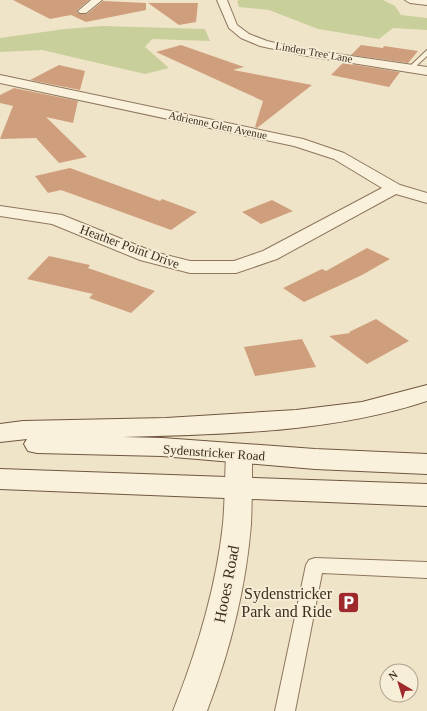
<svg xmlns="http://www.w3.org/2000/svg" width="427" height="711" viewBox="0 0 427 711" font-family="Georgia,serif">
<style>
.green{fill:#c9cf9b}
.building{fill:#cf9f7d}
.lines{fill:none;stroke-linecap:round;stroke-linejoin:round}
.service-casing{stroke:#8d765c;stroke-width:2}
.minor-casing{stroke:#8d765c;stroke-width:2}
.tertiary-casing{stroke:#8d765c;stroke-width:2}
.secondary-casing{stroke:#6f573f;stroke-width:2}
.service{fill:#faf1dc;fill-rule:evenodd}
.minor{fill:#faf1dc;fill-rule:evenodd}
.tertiary{fill:#faf1dc;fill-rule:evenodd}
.secondary{fill:#faf1dc;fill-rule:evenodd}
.labels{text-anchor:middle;stroke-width:3.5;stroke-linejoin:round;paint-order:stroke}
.far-street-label{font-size:11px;fill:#3d2e20;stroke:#f7eed8}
.street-label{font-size:13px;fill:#3d2e20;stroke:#f7eed8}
.near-street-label{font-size:16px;fill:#3d2e20;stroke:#f7eed8}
.near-poi-label{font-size:16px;fill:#3d2e20;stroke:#f7eed8;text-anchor:end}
</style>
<rect width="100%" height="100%" fill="#f0e4c8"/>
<!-- green -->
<g class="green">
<path d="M239,0h144l12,6 6,9 26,3v12l-34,-2 -14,11 -61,-10 -49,-19 -30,-3 -2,-6z"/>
<path d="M102,26l103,3 5,12 -58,-2 -7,8 24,21 -24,6 -103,-24 -42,2v-14l65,-9z"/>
</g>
<!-- building -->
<g class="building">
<path d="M13,0h76l-12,10v2l3,2h7l16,-13 43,2v7l-60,12 -15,-7 -21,4z"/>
<path d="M148,3h50l-2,19 -17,3z"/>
<path d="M181,45l63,22 -11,3 79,15 -55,43 -2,-1 8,-26 -107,-49z"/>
<path d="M361,45l22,3 1,-2 34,5 -10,12 -57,-8z"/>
<path d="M343,63l57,9 -11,15 -58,-12z"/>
<path d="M59,65l26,6 -5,19 -50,-10z"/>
<path d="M14,88l64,13 -5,22 -27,-6 41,40 -28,6 -23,-25 -36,1 13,-33 -13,-3v-8z"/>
<path d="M70,168l90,33 2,-2 35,13 -26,18 -110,-40 -13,3 -13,-17z"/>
<path d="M272,200l21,11 -32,13 -19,-12z"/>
<path d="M367,248l23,11 -28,16 -58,27 -21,-14 39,-19 4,2z"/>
<path d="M49,256l41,9 -2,3 67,23 -24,22 -42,-15 4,-4 -66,-15z"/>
<path d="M376,319l33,22 -42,23 -38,-28 21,-3 -1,-1z"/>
<path d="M302,339l14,28 -61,9 -11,-29z"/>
</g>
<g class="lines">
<defs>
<g id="service">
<path d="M427,50v6l-14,13h-4v-2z"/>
<path d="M315,558l112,4v16l-105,-5 -27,138h-20l31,-146 3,-5z"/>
</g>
<g id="minor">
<path d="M91,0h11l-16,13h-6l-2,-2z"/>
<path d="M217,0h10l10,25 12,9 18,7 35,8 125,18v8l-125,-20 -42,-9 -19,-8 -12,-10z"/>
<path d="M405,0h22v5l-17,-2z"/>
<path d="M0,75l303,64 41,14 56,32 27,8v10l-31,-9 -119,65 -41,14h-46l-50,-13 -88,-36 -52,-8v-10l62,9 92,37 36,9h44l29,-10 119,-63 -48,-29 -40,-13 -294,-63z"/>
</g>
<path id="tertiary" d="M239,444l9,3 4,7c0,23 0,47 -1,70 -5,64 -21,127 -44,187h-34c24,-60 43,-123 50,-187 2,-23 2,-47 3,-70l4,-7z"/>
<g id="secondary">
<path d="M427,385v16c-97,32 -203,33 -304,36l39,1 153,11 112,5v20l-112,-5 -153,-13 -125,-3 -9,-2 -4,-7 3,-5 -27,3v-18l23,-3 143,-3 130,-8 66,-8z"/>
<path d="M0,469l427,15v22l-427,-17z"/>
</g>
</defs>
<!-- service casing -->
<use href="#service" class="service-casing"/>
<!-- minor casing -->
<use href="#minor" class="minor-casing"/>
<!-- tertiary casing -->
<use href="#tertiary" class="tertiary-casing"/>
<!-- secondary casing -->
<use href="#secondary" class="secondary-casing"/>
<!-- service -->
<use href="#service" class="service"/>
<!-- minor -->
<use href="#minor" class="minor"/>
<!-- tertiary -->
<use href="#tertiary" class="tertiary"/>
<!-- secondary -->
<use href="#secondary" class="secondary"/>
</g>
<!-- icons -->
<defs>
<symbol id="parking-square" viewBox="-11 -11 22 22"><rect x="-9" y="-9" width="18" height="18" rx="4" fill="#9e2a2b" stroke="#f7eed8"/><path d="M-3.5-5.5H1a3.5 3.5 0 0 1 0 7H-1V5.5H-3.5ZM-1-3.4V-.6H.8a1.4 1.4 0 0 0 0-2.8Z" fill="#fff"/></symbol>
</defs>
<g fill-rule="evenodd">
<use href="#parking-square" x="336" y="590" width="25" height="25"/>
</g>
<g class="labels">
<!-- far-street labels -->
<g class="far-street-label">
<text transform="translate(314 52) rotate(10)" y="4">Linden Tree Lane</text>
<text transform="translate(218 125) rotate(12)" y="4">Adrienne Glen Avenue</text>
</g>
<!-- street labels -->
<g class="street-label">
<text transform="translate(130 246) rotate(20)" y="5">Heather Point Drive</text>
<text transform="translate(214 452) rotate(4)" y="5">Sydenstricker Road</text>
</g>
<!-- near-street labels -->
<g class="near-street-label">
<text transform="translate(226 584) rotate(-79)" y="6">Hooes Road</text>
</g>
<!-- near-poi labels -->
<g class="near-poi-label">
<text x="332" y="599">Sydenstricker<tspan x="332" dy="18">Park and Ride</tspan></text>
</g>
</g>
<!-- north arrow -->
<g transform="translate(399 683) rotate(322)"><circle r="19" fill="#f7eed8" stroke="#ada18e"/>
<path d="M0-3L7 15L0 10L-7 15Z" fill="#9e2a2b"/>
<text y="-6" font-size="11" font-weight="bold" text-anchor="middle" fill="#3d2e20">N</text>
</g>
</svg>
